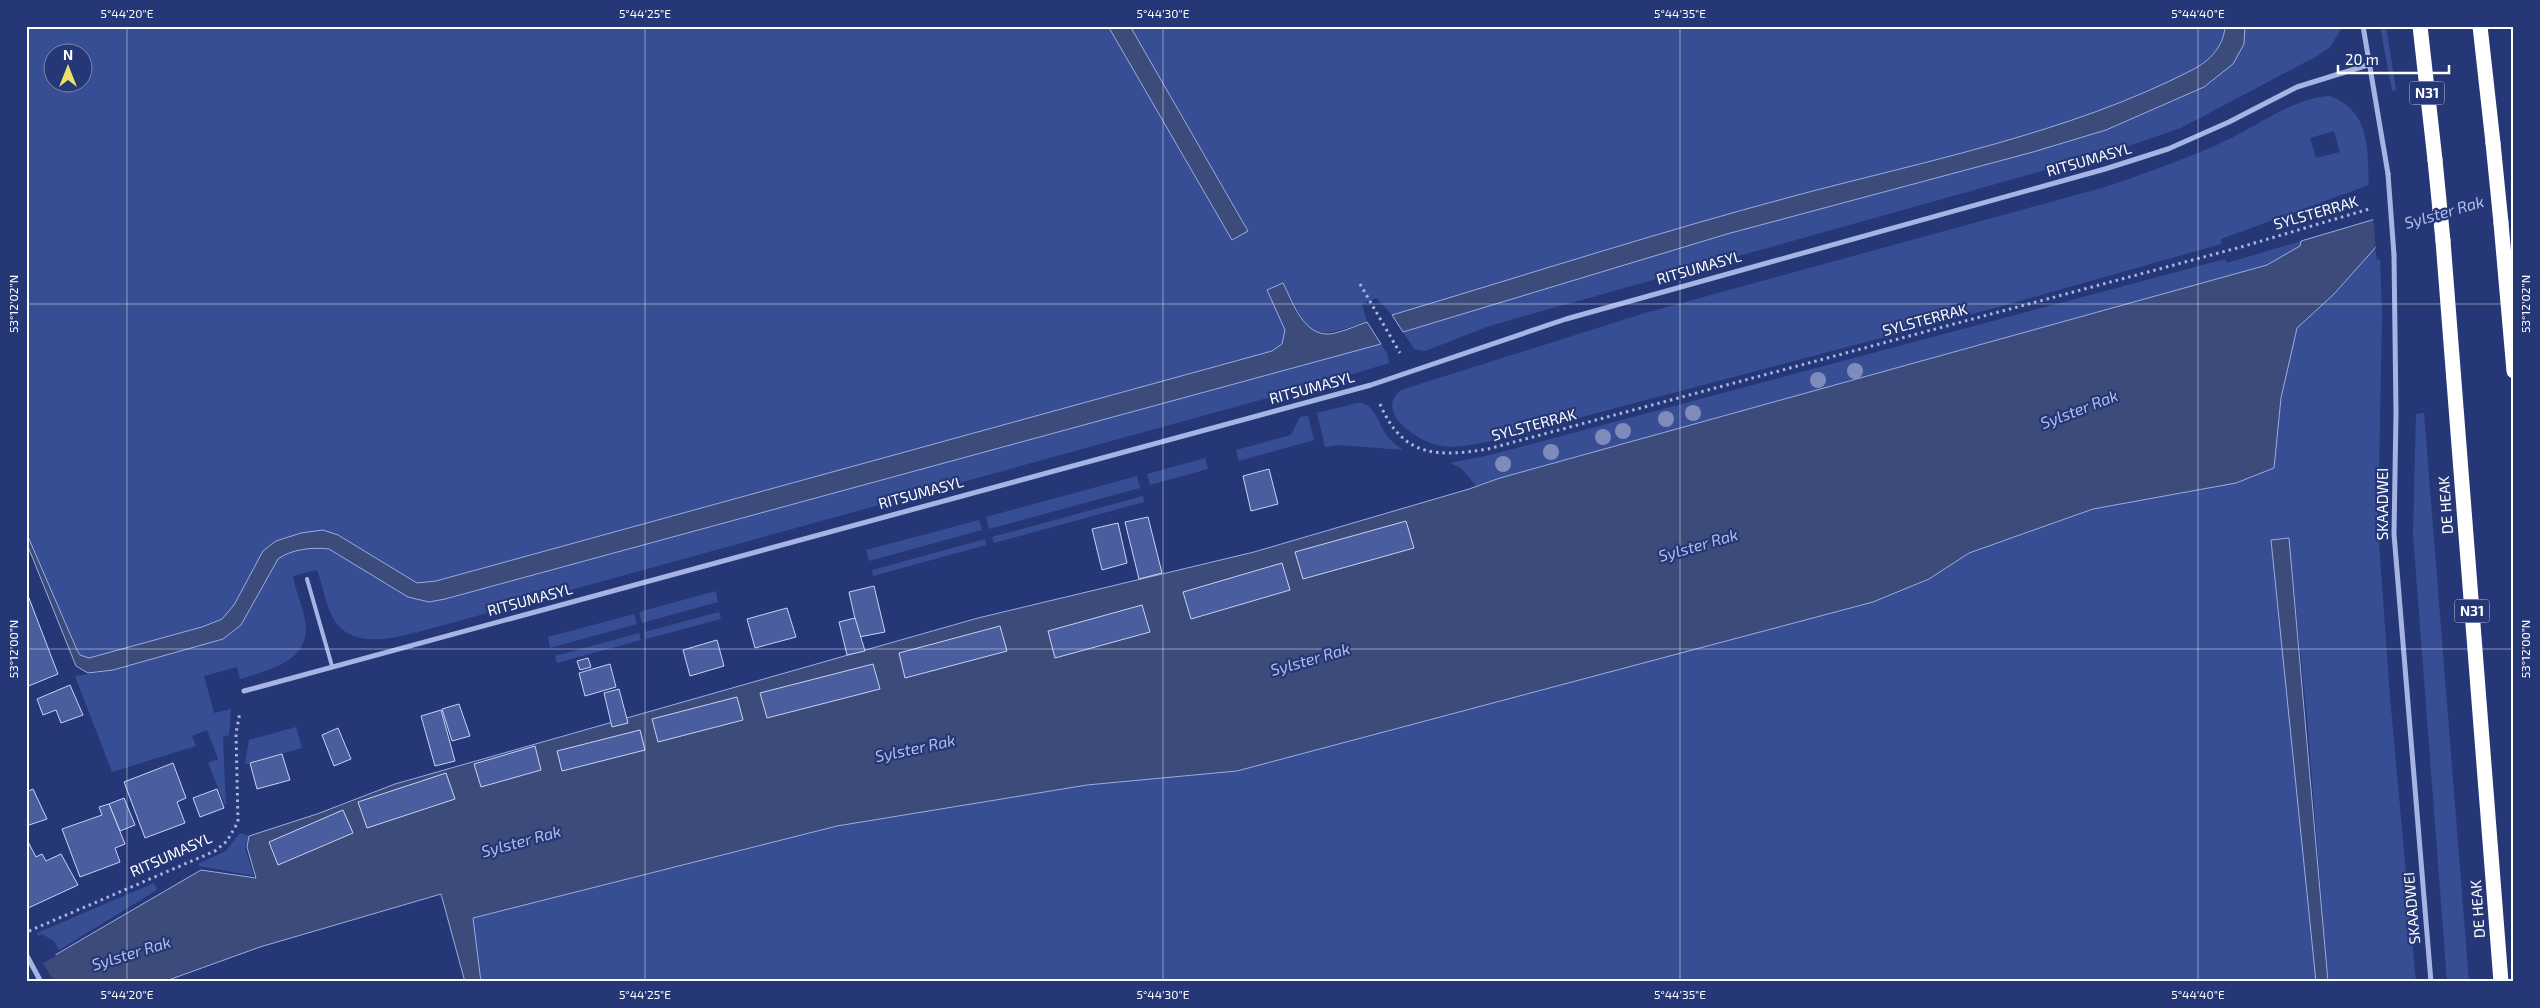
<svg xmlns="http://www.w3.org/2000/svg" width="2540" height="1008" viewBox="0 0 2540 1008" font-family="'Exo 2',sans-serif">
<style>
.green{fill:#384e94;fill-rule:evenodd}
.water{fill:#3d4b7b;stroke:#9aade3}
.pier{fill:#253777}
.building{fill:#495d9f;stroke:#c8d2f2}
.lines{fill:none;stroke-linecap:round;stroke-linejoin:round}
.path{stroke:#a6b4e3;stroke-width:3;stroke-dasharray:2.5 4;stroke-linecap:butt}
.lane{stroke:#a6b4e3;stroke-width:4}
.street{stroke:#a6b4e3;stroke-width:5}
.highway{stroke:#fff;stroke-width:15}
.street-bridge{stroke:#a6b4e3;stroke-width:5}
.highway-bridge{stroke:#fff;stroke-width:15}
.tree{fill:#7f8cbb}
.ticks{fill:none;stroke:#fff;stroke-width:1;stroke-opacity:0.45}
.labels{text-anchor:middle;stroke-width:4.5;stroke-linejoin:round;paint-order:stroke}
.shield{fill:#253777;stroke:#bec3d6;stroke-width:1}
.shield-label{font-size:14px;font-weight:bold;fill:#fff}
.street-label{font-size:15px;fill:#fff;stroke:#253777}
.water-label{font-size:16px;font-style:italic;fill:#b1bfeb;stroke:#253777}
.neatline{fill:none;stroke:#fff;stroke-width:2}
.ticks-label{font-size:12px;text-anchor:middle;fill:#fff}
</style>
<rect width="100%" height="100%" fill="#253777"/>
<!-- green -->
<g class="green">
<path d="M26,26h1082l124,214 16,-10 -118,-204h1095c-1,20 -15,35 -33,44 -121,63 -267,91 -398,126 -135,36 -268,79 -402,119l-16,-17 -14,6 5,18c-65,21 -53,12 -85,-39l-15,7 18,40 -3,14 -10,7 -836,230 -19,2 -79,-48 -15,-5 -22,3 -25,8 -42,64 -12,14 -20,8 -113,31 -9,-3 -3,-5 -51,-118zM52,52h30v30h-30z"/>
<path d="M2245,26h98l-13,21 -13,9 -136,72 -64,22 -589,165 -41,12 -62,24 -11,-2 -11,-17 324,-98 306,-82 73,-22 98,-43 29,-23 11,-20z"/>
<path d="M2380,26h6l10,64 -4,1z"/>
<path d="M2330,96c41,16 37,52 39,89l-148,54v5l-219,62 -515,136c-16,3 -34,7 -50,3 -21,-5 -63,-33 -36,-55l244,-77 460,-126c39,-13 78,-27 116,-44 35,-15 70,-45 109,-47zM2334,131l6,21 -24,6 -6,-20z"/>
<path d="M2301,241v5l-34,19 -767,213 -24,8 -15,-18 -11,-5 40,-8 735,-196 2,4z"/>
<path d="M2375,247l2,13 3,-1 2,55 -4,215 12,168 26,285h-88l-20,-253 -19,-190 -17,1 44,442h-1835l-8,-64 364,-92 250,-41 150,-14 692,-192 40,-26 124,-44 143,-26 38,-15 7,-70 16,-70 37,-34z"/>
<path d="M1381,344l6,9 2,10 -56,17 -889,245c-34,8 -93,33 -113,-11 -6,-14 -9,-30 -14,-44l-24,6c2,15 10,29 12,45 7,40 -36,49 -65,58l-3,-12 -33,9 10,37 17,-4 -2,26 -6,2 3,70 -18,-44 10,-4 -11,-29 -15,6 4,10 -84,26 -37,-96 38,-6 110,-31 18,-14 37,-66c14,-10 34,-12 51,-10l79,48 21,5 16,-3z"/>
<path d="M1358,403c18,0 20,22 30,34 4,5 9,9 15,13l-63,-5 -15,2 -8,-34z"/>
<path d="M2424,413l45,569h-22l-34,-448 3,-120z"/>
<path d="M1308,416l6,24 -75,21 -3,-11 55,-15 9,-18z"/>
<path d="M1205,458l3,11 -58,16 -3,-11z"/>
<path d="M1137,476l3,12 -151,41 -3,-12z"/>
<path d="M1143,496l1,6 -150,41 -2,-6z"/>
<path d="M979,520l3,10 -113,31 -3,-11z"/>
<path d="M985,539l1,6 -113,31 -1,-6z"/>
<path d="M716,591l2,11 -76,21 -3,-11z"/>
<path d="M719,612l2,7 -75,20 -2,-7z"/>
<path d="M634,614l3,10 -87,24 -2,-11z"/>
<path d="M639,633l2,7 -84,23 -2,-7z"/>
<path d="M296,727l6,21 -57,16 4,-24z"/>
<path d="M240,833l9,3 -4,12 9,28 -55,-10 -1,-2 28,-13z"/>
<path d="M154,883l3,7 -98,60 -5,-9 -12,-7 -4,2 -1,-3z"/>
</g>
<!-- water -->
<g class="water">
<path d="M1108,26h22l118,205 -16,9z"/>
<path d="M2225,26h20l-1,18 -11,20 -29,23 -98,43 -73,22 -306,82 -324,98 -11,-17c134,-40 267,-83 402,-119 131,-35 276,-63 398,-126 18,-9 32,-24 33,-44z"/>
<path d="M2514,178l-138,69 -42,47 -37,34 -16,70 -7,70 -38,15 -143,26 -124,44 -40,26 -56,23 -636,169 -150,14 -250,41 -364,92 8,64h-16l-24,-88 -181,53 -97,35h-137v-10l175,-102 55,8 -9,-31 2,-11 68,-22 78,-30 583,-166 276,-66 215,-63 31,-11 767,-213 33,-19 1,-5z"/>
<path d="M1283,283c10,19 20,53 47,51 12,-2 26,-8 37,-12l14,22 -936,255 -16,3 -21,-5 -79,-48c-17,-2 -37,0 -51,10l-37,66 -18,14 -110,31 -25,3 -12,-7 -47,-117h-3v-17l51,118 3,5 9,3 113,-31 20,-8 12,-14 29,-54 13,-10 25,-8 22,-3 15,5 79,48 19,-2 836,-230 10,-7 3,-14 -18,-40z"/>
<path d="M2289,538l39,444h-12l-45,-442z"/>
</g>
<!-- pier -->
<g class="pier">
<path d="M2514,176v34l-138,41 -3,-34z"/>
<path d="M55,953l1,3 -13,7 11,19h-26l-2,-13z"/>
</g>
<!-- building -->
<g class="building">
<path d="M1269,469l9,35 -27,7 -8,-35z"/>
<path d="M1148,517l14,56 -23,6 -14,-57z"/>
<path d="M1406,521l8,27 -111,31 -8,-27z"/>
<path d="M1118,523l9,40 -25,7 -10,-41z"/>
<path d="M1282,563l8,27 -99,29 -8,-27z"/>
<path d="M874,586l11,46 -26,5 -10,-45z"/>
<path d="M27,593l31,81 -32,13v-94z"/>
<path d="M1142,605l8,27 -95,26 -7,-27z"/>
<path d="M787,608l9,29 -41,11 -8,-29z"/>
<path d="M855,618l10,33 -18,4 -8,-33z"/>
<path d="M1000,626l7,25 -102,27 -6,-25z"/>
<path d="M717,640l7,26 -34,10 -7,-26z"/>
<path d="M588,658l3,9 -11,3 -3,-9z"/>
<path d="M610,664l6,23 -31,9 -6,-23z"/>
<path d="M873,664l7,25 -113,29 -7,-25z"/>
<path d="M70,685l13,30 -22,8 -5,-13 -13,5 -6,-16z"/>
<path d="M619,689l9,34 -16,4 -8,-34z"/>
<path d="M737,697l6,23 -85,22 -6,-23z"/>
<path d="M459,704l11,32 -18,5 -10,-32z"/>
<path d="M441,710l14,51 -20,5 -14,-50z"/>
<path d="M338,728l13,31 -17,7 -12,-31z"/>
<path d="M640,730l5,20 -83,21 -5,-20z"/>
<path d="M535,746l6,24 -60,17 -7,-23z"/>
<path d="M282,754l8,26 -33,9 -7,-26z"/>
<path d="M173,763l13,35 -9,4 8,21 -40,15 -21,-56z"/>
<path d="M446,773l9,26 -88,29 -9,-26z"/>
<path d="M33,789l14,30 -21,7v-34z"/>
<path d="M217,789l7,19 -24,9 -7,-19z"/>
<path d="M124,798l11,27 -15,6 -11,-27z"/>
<path d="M109,804l16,40 -10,4 5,14 -40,15 -18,-48 40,-14 -3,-8z"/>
<path d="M343,810l10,23 -75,32 -9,-23z"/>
<path d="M26,838l10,19 6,-3 4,7 15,-7 17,31 -52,24z"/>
</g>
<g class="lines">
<!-- path -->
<g class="path">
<path d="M1360,284l40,69"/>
<path d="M1380,404c23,54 58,53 108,45l753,-202 128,-38"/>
<path d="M29,931l186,-80 12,-10 11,-19 -2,-89 4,-21"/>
</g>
<!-- lane -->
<path class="lane" d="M307,579l25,87"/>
<!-- street -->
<g class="street">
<path d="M2363,26l25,148"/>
<path d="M2394,255l2,158 -2,121 37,448"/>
<path d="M244,691l1127,-306 195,-66 539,-150 63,-20 61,-27 68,-35 74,-23"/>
<path d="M26,954l15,28"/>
</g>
<!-- highway -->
<g class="highway">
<path d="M2420,26l15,134"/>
<path d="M2480,26l13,117"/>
<path d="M2501,223l13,148"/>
<path d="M2443,241l58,741"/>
</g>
<!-- street-bridge -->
<path class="street-bridge" d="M2388,174l6,81"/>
<!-- highway-bridge -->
<g class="highway-bridge">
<path d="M2493,143l8,80"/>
<path d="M2435,160l8,81"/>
</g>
</g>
<!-- trees -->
<g class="tree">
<circle cx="1855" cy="371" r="8"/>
<circle cx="1818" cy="380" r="8"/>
<circle cx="1693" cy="413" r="8"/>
<circle cx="1666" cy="419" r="8"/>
<circle cx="1623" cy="431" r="8"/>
<circle cx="1603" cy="437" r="8"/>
<circle cx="1551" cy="452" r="8"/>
<circle cx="1503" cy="464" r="8"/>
</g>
<!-- ticks -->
<path class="ticks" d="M127,26v956M645,26v956M1163,26v956M1680,26v956M2198,26v956M26,304h2488M26,649h2488"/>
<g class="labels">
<!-- shield labels -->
<g class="shield">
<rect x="2409.5" y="81.5" width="35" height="23" rx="4"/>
<rect x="2454.5" y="599.5" width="35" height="23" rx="4"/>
</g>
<g class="shield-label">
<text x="2427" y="98">N31</text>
<text x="2472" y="616">N31</text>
</g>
<!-- street labels -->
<g class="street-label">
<text transform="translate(2089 160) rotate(-16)" y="5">RITSUMASYL</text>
<text transform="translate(2316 213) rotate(-16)" y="5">SYLSTERRAK</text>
<text transform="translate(1699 268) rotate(-16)" y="5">RITSUMASYL</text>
<text transform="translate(1925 320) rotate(-15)" y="5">SYLSTERRAK</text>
<text transform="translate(1312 388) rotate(-15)" y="5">RITSUMASYL</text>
<text transform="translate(1534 425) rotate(-15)" y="5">SYLSTERRAK</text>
<text transform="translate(921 493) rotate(-15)" y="5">RITSUMASYL</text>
<text transform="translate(2383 504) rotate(-90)" y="5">SKAADWEI</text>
<text transform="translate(2446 505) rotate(-94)" y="5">DE HEAK</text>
<text transform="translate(530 600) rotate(-15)" y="5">RITSUMASYL</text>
<text transform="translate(171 855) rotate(-24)" y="5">RITSUMASYL</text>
<text transform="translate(2412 908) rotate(-95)" y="5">SKAADWEI</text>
<text transform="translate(2478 909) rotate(-94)" y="5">DE HEAK</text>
</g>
<!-- water labels -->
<g class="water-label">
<text transform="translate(2444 212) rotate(-16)" y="6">Sylster Rak</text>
<text transform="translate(2079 409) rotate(-21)" y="6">Sylster Rak</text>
<text transform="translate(1698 545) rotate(-16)" y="6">Sylster Rak</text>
<text transform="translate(1310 659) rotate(-16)" y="6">Sylster Rak</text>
<text transform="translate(915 748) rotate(-12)" y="6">Sylster Rak</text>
<text transform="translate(521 841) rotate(-15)" y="6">Sylster Rak</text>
<text transform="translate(131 953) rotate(-17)" y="6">Sylster Rak</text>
</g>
</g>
<!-- border -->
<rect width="2540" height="1008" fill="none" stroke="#253777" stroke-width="55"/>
<!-- north arrow -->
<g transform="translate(68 68)"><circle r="24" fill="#253777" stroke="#7c87ad"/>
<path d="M0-4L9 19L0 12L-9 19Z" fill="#ece26a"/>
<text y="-8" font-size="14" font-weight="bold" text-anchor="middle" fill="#ffffff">N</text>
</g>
<!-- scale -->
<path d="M2338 65v8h111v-8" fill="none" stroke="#ffffff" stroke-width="2.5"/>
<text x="2345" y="65" font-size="15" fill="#ffffff" stroke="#253777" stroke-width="4" paint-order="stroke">20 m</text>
<rect x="28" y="28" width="2484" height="952" class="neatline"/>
<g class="ticks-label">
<text x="127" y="18">5°44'20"E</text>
<text x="645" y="18">5°44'25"E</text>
<text x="1163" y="18">5°44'30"E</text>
<text x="1680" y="18">5°44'35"E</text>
<text x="2198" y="18">5°44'40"E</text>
<text transform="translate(14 304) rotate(-90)" y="4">53°12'02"N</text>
<text transform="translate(2526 304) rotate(-90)" y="4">53°12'02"N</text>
<text transform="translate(14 649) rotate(-90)" y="4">53°12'00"N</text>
<text transform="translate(2526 649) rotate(-90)" y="4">53°12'00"N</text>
<text x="127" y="999">5°44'20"E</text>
<text x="645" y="999">5°44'25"E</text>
<text x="1163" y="999">5°44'30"E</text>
<text x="1680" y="999">5°44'35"E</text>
<text x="2198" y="999">5°44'40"E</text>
</g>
</svg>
